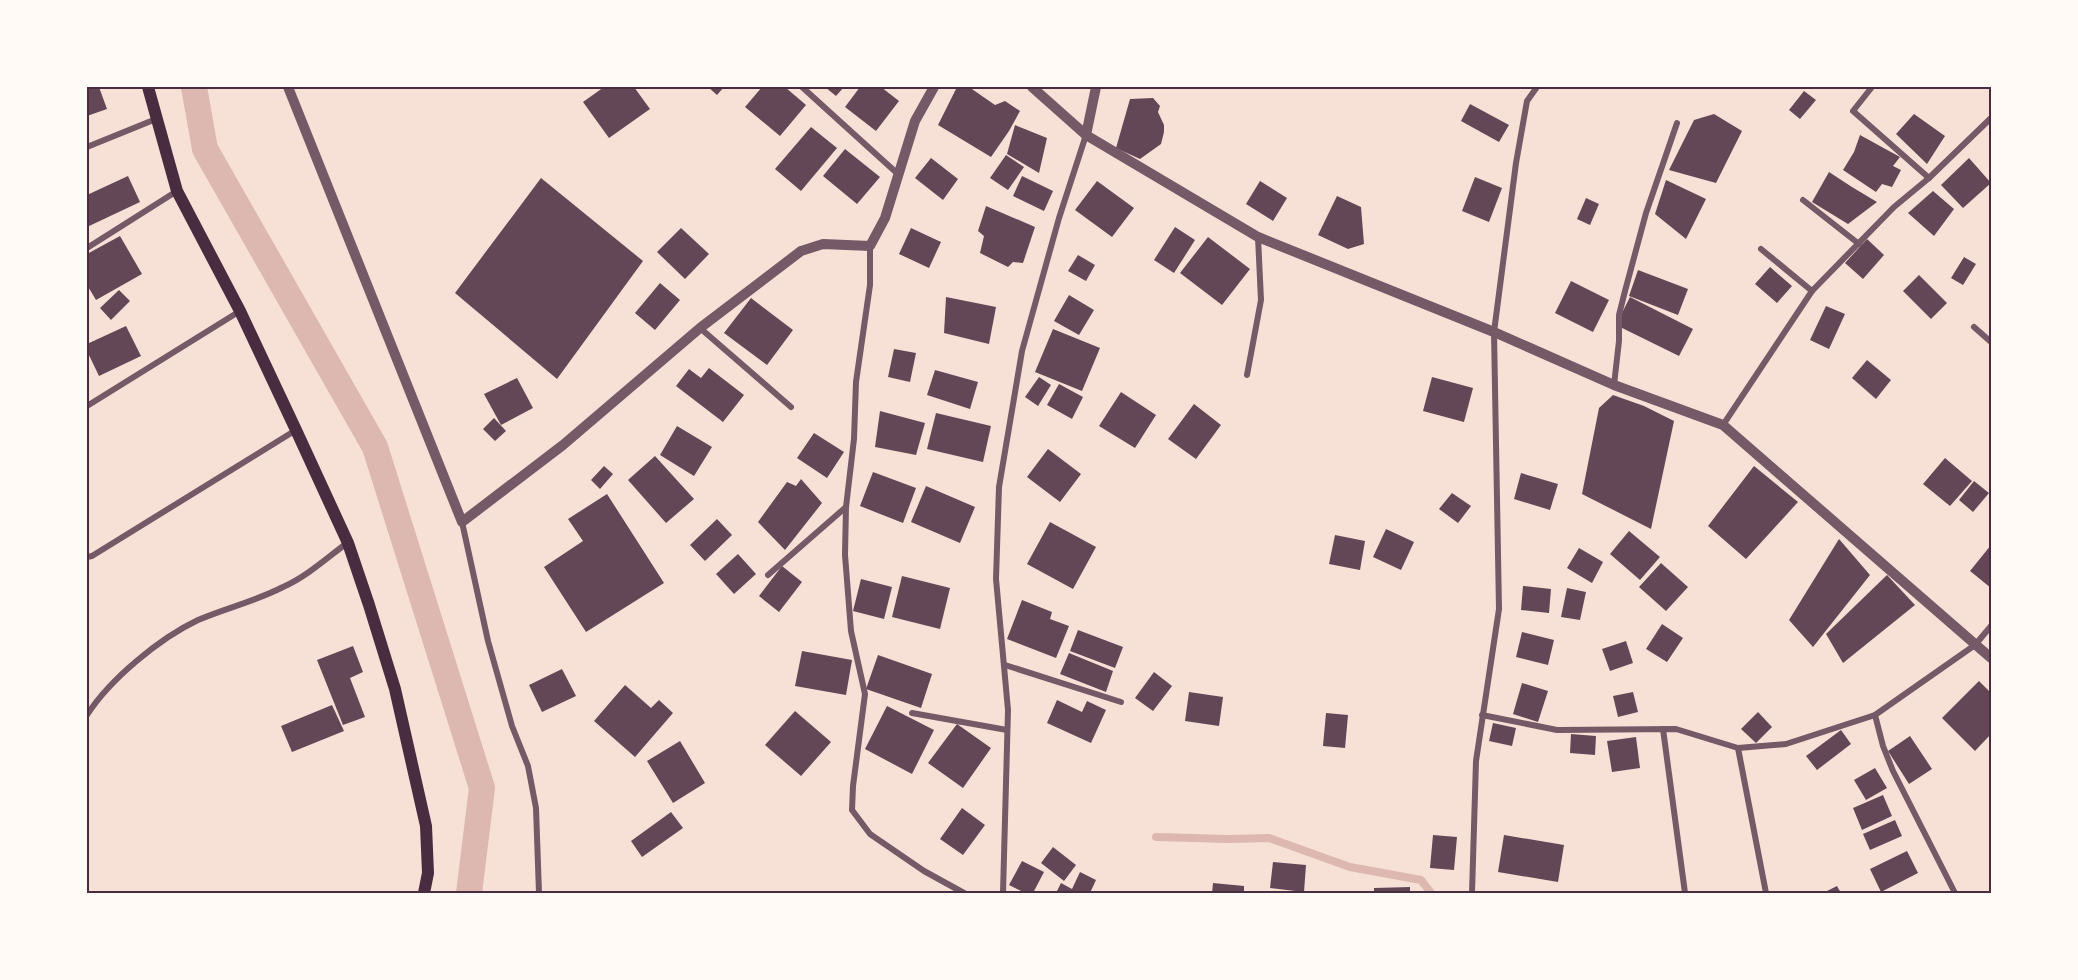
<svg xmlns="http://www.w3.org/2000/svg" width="2078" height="980" viewBox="0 0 2078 980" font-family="Commissioner,sans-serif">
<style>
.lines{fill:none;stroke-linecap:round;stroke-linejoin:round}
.stream{stroke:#dcb8b0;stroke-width:8}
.canal{stroke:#dcb8b0;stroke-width:26}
.building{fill:#644757}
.minor{stroke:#755966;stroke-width:6}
.tertiary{stroke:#755966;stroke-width:10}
.secondary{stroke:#4a2c40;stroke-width:12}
.neatline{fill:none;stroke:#4a2c40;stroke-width:2}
</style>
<rect width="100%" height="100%" fill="#f7e1d7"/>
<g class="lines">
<!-- stream -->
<path class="stream" d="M1156,837l73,2 40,-1 81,29 71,13 10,13"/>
<!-- canal -->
<path class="canal" d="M194,87l11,62 170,298 107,341 -13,105"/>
</g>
<!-- building -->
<g class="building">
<path d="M87,87h12l8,22 -20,7z"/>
<path d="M604,87h30l16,22 -41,29 -26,-36z"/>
<path d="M708,87h16l-7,8z"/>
<path d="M762,87h23l21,18 -26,31 -35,-29z"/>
<path d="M825,87h19l-8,9z"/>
<path d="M860,87h21l18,14 -23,30 -31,-24z"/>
<path d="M957,87h12l26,18 10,-4 15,10 -11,20 -18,26 -53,-32z"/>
<path d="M1804,91l12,9 -16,19 -11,-9z"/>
<path d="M1153,98l7,8 -2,6 6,13v7l-3,12 -21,15 -24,-11 14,-49z"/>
<path d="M1470,104l39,21 -10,17 -38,-21z"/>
<path d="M1714,114l28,17 -26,52 -47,-13 25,-50z"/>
<path d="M1914,114l31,22 -18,28 -31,-30z"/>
<path d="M1015,125l32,13 -8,35 -32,-19z"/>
<path d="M811,127l26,21 -36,43 -26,-22z"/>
<path d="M1860,135l40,22 -7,9 8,4 -9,17 -10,-3 -6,8 -33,-22 11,-18z"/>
<path d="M845,149l35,28 -23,27 -34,-28z"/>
<path d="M1006,155l18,12 -16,23 -18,-12z"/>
<path d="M931,158l27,21 -15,21 -28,-22z"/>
<path d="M1969,158l22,25 -28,25 -22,-23z"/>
<path d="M1829,172l23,15 25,15 -29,22 -36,-22z"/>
<path d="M128,176l12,26 -53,25v-32z"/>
<path d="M1022,176l31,15 -9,20 -31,-15z"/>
<path d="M1475,177l27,11 -13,34 -27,-11z"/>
<path d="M541,178l102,83 -86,118 -102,-86z"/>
<path d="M1666,180l40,19 -20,40 -31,-25z"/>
<path d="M1097,181l37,27 -22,29 -37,-27z"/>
<path d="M1260,181l27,17 -14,23 -27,-17z"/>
<path d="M1933,191l21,18 -20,27 -26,-23z"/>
<path d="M1337,196l24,11 3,37 -16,5 -30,-14z"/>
<path d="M1586,198l13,6 -9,21 -13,-6z"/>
<path d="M986,206l49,21 -12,36 -10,-1 -5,5 -28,-14 4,-17 -6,-5z"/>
<path d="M1175,227l20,13 -21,33 -20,-13z"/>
<path d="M681,228l28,26 -24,25 -28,-27z"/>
<path d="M911,228l30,14 -12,26 -30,-14z"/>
<path d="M120,236l22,38 -46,26 -9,-15v-31z"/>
<path d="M1208,237l42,32 -28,36 -42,-32z"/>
<path d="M1867,239l17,16 -21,24 -18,-16z"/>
<path d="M1078,255l17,10 -9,16 -18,-10z"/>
<path d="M1964,257l12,7 -13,21 -12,-7z"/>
<path d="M1770,267l22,19 -15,17 -22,-19z"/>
<path d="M1638,270l50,19 -10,26 -49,-19z"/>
<path d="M1919,275l28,28 -16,16 -28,-28z"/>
<path d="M1571,281l38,19 -16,32 -38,-19z"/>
<path d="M660,283l20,17 -25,30 -20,-17z"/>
<path d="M119,290l11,11 -19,19 -11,-12z"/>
<path d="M1069,295l25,15 -15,25 -25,-14z"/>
<path d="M946,297l50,10 -7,37 -45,-11z"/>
<path d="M1630,297l63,32 -14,27 -63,-31z"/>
<path d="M751,298l42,32 -26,35 -43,-32z"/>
<path d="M1826,306l19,8 -16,35 -19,-9z"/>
<path d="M126,326l15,30 -42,20 -12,-25v-7z"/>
<path d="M1053,329l47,19 -18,43 -47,-19z"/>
<path d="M894,349l22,4 -6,29 -22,-5z"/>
<path d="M1867,360l24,20 -15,19 -24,-21z"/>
<path d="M709,368l35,27 -21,27 -47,-36 13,-17 12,9z"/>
<path d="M935,370l43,12 -8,27 -43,-14z"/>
<path d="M1039,377l12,8 -13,21 -13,-9z"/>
<path d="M1432,377l41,11 -9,34 -41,-11z"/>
<path d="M517,378l16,30 -32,17 -17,-31z"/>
<path d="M1059,384l24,13 -11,22 -25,-14z"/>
<path d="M1121,392l35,23 -21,33 -36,-22z"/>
<path d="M1613,395l31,11 30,15 -23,108 -69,-35 17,-86z"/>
<path d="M1194,404l27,21 -25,34 -28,-20z"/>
<path d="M880,411l45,12 -9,32 -41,-8z"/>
<path d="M936,413l55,13 -8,36 -56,-13z"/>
<path d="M494,418l12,13 -11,10 -12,-12z"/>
<path d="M677,426l35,21 -18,29 -34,-21z"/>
<path d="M814,433l30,19 -17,26 -30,-20z"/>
<path d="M1048,449l33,25 -21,28 -33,-25z"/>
<path d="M655,456l39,43 -28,24 -38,-43z"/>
<path d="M1945,458l27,23 -22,25 -27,-22z"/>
<path d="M604,466l9,8 -13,15 -9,-9z"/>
<path d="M1754,466l44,36 -52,57 -38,-33z"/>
<path d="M873,472l43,16 -13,35 -43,-17z"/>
<path d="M1521,473l37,11 -8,26 -36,-11z"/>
<path d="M801,479l21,24 -37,47 -27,-28 29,-40 9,4z"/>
<path d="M1974,481l15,12 -16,19 -14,-12z"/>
<path d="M926,486l49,21 -15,36 -49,-21z"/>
<path d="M1452,493l19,13 -13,17 -19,-14z"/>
<path d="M607,494l57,89 -78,49 -42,-65 39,-26 -15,-22z"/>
<path d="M717,519l15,16 -27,26 -15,-16z"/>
<path d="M1050,522l46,25 -23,42 -46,-25z"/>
<path d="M1386,529l28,13 -13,28 -28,-13z"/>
<path d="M1629,531l31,26 -20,23 -30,-26z"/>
<path d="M1335,535l30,6 -5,29 -31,-6z"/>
<path d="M1839,539l31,36 -57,72 -24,-27z"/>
<path d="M1991,545v43l-21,-17z"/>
<path d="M1579,548l24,14 -11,21 -25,-15z"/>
<path d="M738,554l18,20 -22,20 -18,-20z"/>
<path d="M1661,563l27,24 -22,24 -27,-24z"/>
<path d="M782,566l20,16 -23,30 -20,-16z"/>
<path d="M1887,575l28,30 -72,58 -17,-29z"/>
<path d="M902,576l48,12 -10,41 -48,-12z"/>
<path d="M861,579l31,8 -8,32 -31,-8z"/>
<path d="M1523,586l28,3 -2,24 -28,-3z"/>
<path d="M1567,588l19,4 -6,28 -19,-3z"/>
<path d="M1022,600l30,12 -2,7 19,7 -13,32 -49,-19z"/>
<path d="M1662,624l21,14 -16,24 -21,-13z"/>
<path d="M1078,630l45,17 -8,21 -45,-17z"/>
<path d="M1522,632l32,8 -6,25 -32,-8z"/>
<path d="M1626,641l7,22 -23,8 -8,-22z"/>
<path d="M353,646l10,26 -13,6 15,39 -22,8 -26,-65z"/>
<path d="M802,651l50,9 -6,35 -51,-9z"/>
<path d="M1069,653l44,18 -7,21 -46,-18z"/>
<path d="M878,655l54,19 -11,34 -55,-19z"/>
<path d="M562,669l14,27 -34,16 -13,-27z"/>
<path d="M1154,672l18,14 -19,25 -18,-13z"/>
<path d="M1979,681l12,12v41l-16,17 -33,-33z"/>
<path d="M1522,683l26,8 -10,31 -25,-8z"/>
<path d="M625,685l26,23 8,-8 14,13 -38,44 -41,-36z"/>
<path d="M1189,692l34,5 -4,29 -34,-5z"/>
<path d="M1633,692l5,20 -20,5 -5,-21z"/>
<path d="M1057,700l25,12 5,-11 19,9 -15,33 -44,-20z"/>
<path d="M332,705l12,26 -52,21 -11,-26z"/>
<path d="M887,706l47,24 -22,44 -47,-25z"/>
<path d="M795,711l36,31 -30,34 -36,-31z"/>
<path d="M1758,712l14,15 -16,16 -15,-14z"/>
<path d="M1326,713l22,2 -3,33 -22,-2z"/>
<path d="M1493,723l23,5 -4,18 -23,-5z"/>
<path d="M957,724l34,24 -28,40 -35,-25z"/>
<path d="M1841,730l10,14 -34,26 -11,-14z"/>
<path d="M1571,734l25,2 -1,19 -25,-2z"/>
<path d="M1910,736l22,33 -23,15 -21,-33z"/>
<path d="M1636,737l4,31 -28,4 -5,-31z"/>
<path d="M680,741l25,42 -32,20 -26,-42z"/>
<path d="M1875,768l12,20 -21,12 -12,-20z"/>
<path d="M1883,795l9,21 -30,14 -9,-22z"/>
<path d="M962,808l23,17 -22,30 -23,-16z"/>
<path d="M671,812l12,16 -41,29 -11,-16z"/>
<path d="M1895,820l7,16 -32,14 -7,-16z"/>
<path d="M1433,835l24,2 -3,33 -24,-2z"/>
<path d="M1504,835l60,10 -6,37 -60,-10z"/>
<path d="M1053,847l23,18 -12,16 -23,-18z"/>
<path d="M1907,851l11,22 -37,19 -11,-23z"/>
<path d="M1022,861l22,11 -11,21h-8l-16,-8z"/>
<path d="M1273,862l33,3 -2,27 -34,-4z"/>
<path d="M1080,872l16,8 -6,13h-34l5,-10 11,6z"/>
<path d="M1213,883l31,3v7h-32z"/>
<path d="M1837,886l4,7h-18z"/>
<path d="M1410,887v6h-36v-5z"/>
</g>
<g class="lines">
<!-- minor -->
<g class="minor">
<path d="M802,87l97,88"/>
<path d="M1872,87l-19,24 76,67"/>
<path d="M87,147l69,-28"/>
<path d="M1803,200l56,44"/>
<path d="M870,246v39l-14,97 -2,57 -8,68 -1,48 6,76 14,63 -12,92 -1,24 18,24 54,37 40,22"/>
<path d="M87,248l90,-57"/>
<path d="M1761,249l51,42"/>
<path d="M1974,327l17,15"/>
<path d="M700,328l91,79"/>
<path d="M1247,375l14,-75 -3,-63"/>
<path d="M1614,385l5,-44v-26l6,-24 21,-78 31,-90"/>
<path d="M87,406l153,-95"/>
<path d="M1723,425l89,-134 82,-84 35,-29 62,-60"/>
<path d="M462,522l26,119 24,85 16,40 8,42 3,85"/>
<path d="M87,557l5,-1 204,-126"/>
<path d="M768,575l78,-68"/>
<path d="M1005,665l116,37"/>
<path d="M912,713l95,17"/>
<path d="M87,715c23,-36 73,-77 111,-95 28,-12 58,-19 85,-33 23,-10 44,-29 64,-44"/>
<path d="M1482,715l75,15 119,-1 62,19 48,-4 89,-29"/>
<path d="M1663,729l22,164"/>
<path d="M1738,748l28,145"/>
<path d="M1003,893l5,-183 -12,-131 3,-92 23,-136 37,-133 27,-83"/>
<path d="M1472,893l4,-132 23,-152 -5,-277 22,-169 11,-62 10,-14"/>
<path d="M1955,893l-62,-122 -10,-25 -8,-31 100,-70 16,-19"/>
</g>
<!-- tertiary -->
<g class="tertiary">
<path d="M288,87l174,435 101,-77 137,-117 101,-77 22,-7 47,2 15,-28 30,-97 19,-34"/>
<path d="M1032,87l54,48"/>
<path d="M1096,87l-10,48 172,102 236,95 120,53 109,40 268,233"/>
</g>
<!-- secondary -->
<path class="secondary" d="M148,87l29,104 63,120 56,119 52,113 21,62 26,84 31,137 2,47 -4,20"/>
</g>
<!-- border -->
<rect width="2078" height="980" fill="none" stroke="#fffaf5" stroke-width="177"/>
<rect x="88" y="88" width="1902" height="804" class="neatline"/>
</svg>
